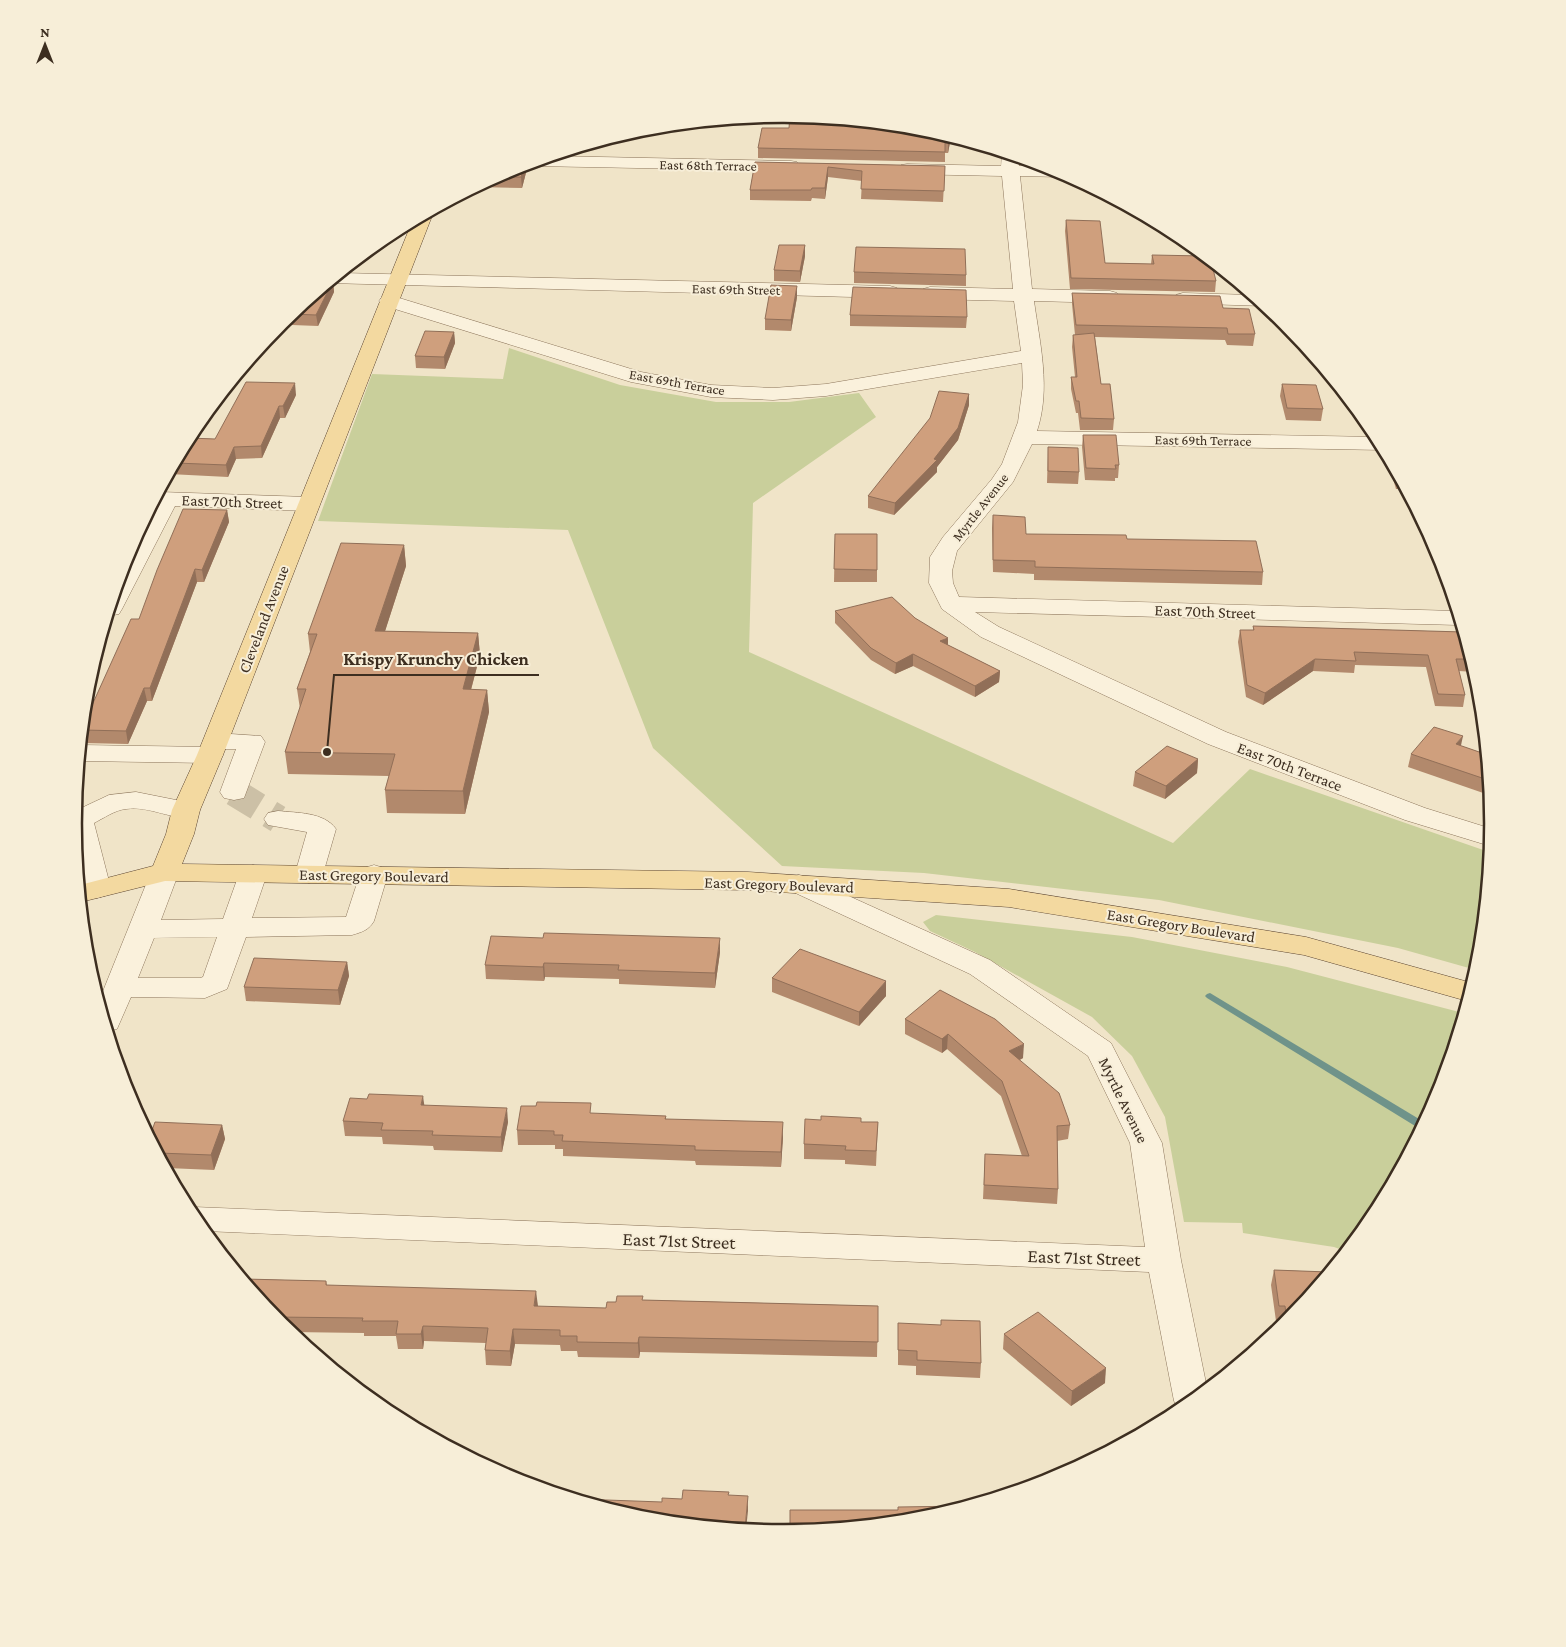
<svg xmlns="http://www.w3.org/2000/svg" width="1566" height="1647" viewBox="0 0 1566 1647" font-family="'Crimson Pro',serif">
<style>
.green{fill:#c9cf9b}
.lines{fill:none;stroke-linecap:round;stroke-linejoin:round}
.stream{fill:#6f938a;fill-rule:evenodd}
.minor-tunnel{stroke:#ccc0a6;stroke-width:28;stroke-dasharray:28 14;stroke-linecap:butt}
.minor-casing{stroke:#8d765c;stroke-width:1}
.major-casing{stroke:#5b4430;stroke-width:1}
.minor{fill:#faf1dc;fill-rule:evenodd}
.major{fill:#f3d9a0;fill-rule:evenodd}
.wall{fill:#b2896c}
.shaded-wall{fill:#916f58}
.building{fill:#cf9f7d;stroke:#916f58}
.labels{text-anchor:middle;stroke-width:4;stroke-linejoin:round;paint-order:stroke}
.far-street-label{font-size:14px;fill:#3d2e20;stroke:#f7eed8}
.street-label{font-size:16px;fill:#3d2e20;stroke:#f7eed8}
.near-street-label{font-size:19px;fill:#3d2e20;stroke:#f7eed8}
.rim{fill:none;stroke:#3d2e20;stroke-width:2.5}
.leader{fill:none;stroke:#3d2e20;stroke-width:2}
.callout-dot{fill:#3d2e20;stroke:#f7eed8;stroke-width:2}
.callout-label{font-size:18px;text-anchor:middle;font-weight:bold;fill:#3d2e20;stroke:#f7eed8;stroke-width:4;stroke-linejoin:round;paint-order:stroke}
</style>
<rect width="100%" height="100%" fill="#f0e4c8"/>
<!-- green -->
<g class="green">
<path d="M509,348l111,37 96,17h73l70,-9 17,24 -123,86 -4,149 424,191 77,-74 239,83 -13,118 -78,-22 -239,-48 -235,-27 -142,-7 -129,-118 -85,-218 -250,-9 54,-147 131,5z"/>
<path d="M936,915l196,22 155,30 176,46 -25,82 -65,123 -28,33 -11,-4 -91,-14 -1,-10 -58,-1 -19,-105 -33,-61 -40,-39 -117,-65 -45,-21 -7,-9z"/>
</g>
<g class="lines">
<!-- stream -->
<path class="stream" d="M1210,993l214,129 -4,7 -213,-131 -2,-2 2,-2z"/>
<!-- minor-tunnel -->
<path class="minor-tunnel" d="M234,792l44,27"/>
<defs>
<g id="minor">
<path d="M1002,152l16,5 1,9h29l20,9 -7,2 -41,-1 12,113 78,2 7,2 3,4 -3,4 -7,2 -76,-2c6,43 17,88 3,130l340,6 7,13 -352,-6 -19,38 -56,69 -5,20 1,12 6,14 497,14 4,14h-2l-483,-13 24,15 227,105 199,76 67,21 -2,17 -85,-26 -197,-76 -227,-107 -39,-28 -13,-26 1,-26 13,-20 49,-58 10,-15 16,-42 5,-37 -1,-22 -196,33 -53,4 -62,-3 -80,-15 -249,-77 -3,-4 3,-4h14l245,75 70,13 62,3 53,-4 195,-33 -7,-50 -84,-2 -7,-2 -3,-4 3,-4 7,-2 83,2 -11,-113 -95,-2 -6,-1 -3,-4 3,-4 6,-1 94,2z"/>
<path d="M552,156l239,5 6,1 3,4 -3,4 -6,1 -256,-5 -7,-3z"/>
<path d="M341,273l549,13 7,2 3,4 -3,4 -7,2 -562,-15z"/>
<path d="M1183,293l69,2 12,11 -88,-3 -3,-4 3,-4z"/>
<path d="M160,492l148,5 8,2 3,5 -3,5 -8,2 -133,-5 -53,103 -3,5 -11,2 20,-64z"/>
<path d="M216,733l45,3 4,6 -21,56 -10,2 -10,-2 -4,-6 16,-43h-19l6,6 -4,6 -9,2 -130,-2 1,-16 128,2 -6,-6 4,-6z"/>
<path d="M136,792l60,12 4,6 -4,6c-23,6 -46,-11 -70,-7 -11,1 -22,9 -32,14l17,66 -4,6 -10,3 -10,-3c-12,-18 -14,-63 -12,-84l34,-16z"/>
<path d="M278,811c19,2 46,1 58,18l-13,45 -4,6 -10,3 -10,-3 -4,-6 12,-42 -39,-7 -4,-6 4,-6z"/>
<path d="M165,863l10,3 4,6 -18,48 62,-1 16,-45 4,-6 10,-3 10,3 4,6 -15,44 94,-1 14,-43 4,-6 10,-3 10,3 4,6 -14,47c-5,9 -12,11 -22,14l-106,2 -19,52 -22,9 -74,-1 -14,32 -9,2 -9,-30 52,-129 4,-6zM217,937l-14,40 -3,1h-62l16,-40z"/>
<path d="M799,875l10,3 181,82 121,83 51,100 19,117 26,128 -27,23 -6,-10 -25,-129 -944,-41 -16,-22 5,-2 951,40 -15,-104 -42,-87 -118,-82 -181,-84 -4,-6 4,-6z"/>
</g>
<path id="major" d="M429,212l3,4 -209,539 -23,55 -6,24 -12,30 566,8 261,17 297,48 166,46 -5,18 -163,-46 -295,-48 -261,-17 -583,-9 -84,21 -1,-17 73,-19 13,-32 6,-24 25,-55 215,-533z"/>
</defs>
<!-- minor casing -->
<use href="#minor" class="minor-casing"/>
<!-- major casing -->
<use href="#major" class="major-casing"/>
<!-- minor -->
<use href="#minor" class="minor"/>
<!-- major -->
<use href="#major" class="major"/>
</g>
<!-- wall -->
<g class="wall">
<path d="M789,128h133l29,9 -3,16h-3v9l-187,-4v-10z"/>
<path d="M755,162l190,4 -2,36 -82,-3 1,-18 -34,-4 -3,22 -13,-1 -1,3 -61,-1v-10z"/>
<path d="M528,165l-6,23 -45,-1 35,-19z"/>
<path d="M1066,220l39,43 46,1 1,-9 64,26 -1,11 -145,-3 -5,-58z"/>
<path d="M805,245v11l-5,26 -26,-1v-11z"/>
<path d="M854,272l112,3v11l-112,-3z"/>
<path d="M331,281h2l1,11 -16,34 -26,-1 -1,-11z"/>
<path d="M1072,293l151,15 32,26 -2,12 -26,-1 -2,-5 -130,-3 6,47 13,35 -1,11h-33l-2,-17h-2l-5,-24v-12h4l-3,-30 1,-12h2l-3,-31z"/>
<path d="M797,297l-6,34 -26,-1v-11z"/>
<path d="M850,315l117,2 -1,11 -116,-2z"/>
<path d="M454,332l1,11 -10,26 -29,-1 -1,-12z"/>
<path d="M1282,384l41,25 -2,12 -35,-1 -6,-24z"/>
<path d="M969,394v11l-11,35 -21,27v5l-43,43 -26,-7v-12z"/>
<path d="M296,395l-11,23h-5l-18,40 -26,1 -8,18 -59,-3 20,-36 26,1z"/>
<path d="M1083,435l36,30 -1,13h-3v3l-30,-1 -3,-33z"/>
<path d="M1048,447l31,25 -1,12 -31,-1z"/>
<path d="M1389,461l15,28h-8l-7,-24z"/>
<path d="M227,510l2,12 -25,60h-7l-45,119h-5l-19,43 -45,-1 -1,-5 2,-15 55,-104z"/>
<path d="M993,515l33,19 101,5 136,33 -1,13 -228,-5v-6l-41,-2 -1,-44z"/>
<path d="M835,534l42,36v12h-43z"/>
<path d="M404,545l2,21 -21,65 93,2 2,22 -9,35h16l2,22 -24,102 -78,-1 -2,-23 4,-14 -101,-2 -3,-22 15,-43 -3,-20 13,-37 -2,-18z"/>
<path d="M835,611l80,7 33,27 52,26 -1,11 -24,15 -62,-31 -18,8 -24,-14 -36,-37z"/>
<path d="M1253,626l210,6 11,40 -15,-1 6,24 -2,12 -28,-1 -9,-39 -71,-2 -1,8 -41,-2 -50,34 -17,-8 -8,-55 2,-12h13z"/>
<path d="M1461,746l24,8 4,41 -81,-28 3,-13z"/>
<path d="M1198,759l-1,14 -32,26 -32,-13 2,-14z"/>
<path d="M720,952l-5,36 -96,-4v-5l-74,-2 -1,4 -58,-2 -1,-14z"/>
<path d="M347,962l2,14 -9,29 -94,-4 -2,-14z"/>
<path d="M772,978l114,18 -27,30 -87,-34z"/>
<path d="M905,1019l118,39 -3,2 50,65 -2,14 -11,2 1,48 -1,15 -74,-5 2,-45 37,2 -21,-60 -54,-47 -5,4 -37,-19z"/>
<path d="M424,1105l84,17 -6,30 -68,-2 -1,-4 -50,-2 -1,-7 -37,-1 -2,-15z"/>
<path d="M592,1114l74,2v3l117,18 -2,30 -85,-2 -1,-4 -132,-5v-7h-8v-4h-37l-1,-15z"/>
<path d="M861,1122h17l-2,44 -31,-2v-4l-41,-1v-15z"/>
<path d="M222,1125l3,14 -11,31 -47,-2 -17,-32z"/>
<path d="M1274,1270l54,2 -45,55 -1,-6h-6l-5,-36z"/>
<path d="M244,1279l82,2 1,4 211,22 68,1 10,-6 27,-2 235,6 -1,51 -237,-5 -1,6 -61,-1 -1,-6h-16l-1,-6 -45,-1 -4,22 -25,-1 -1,-15 1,-7 -62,-2 -1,8h-25l-2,-13h-32v-3l-73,-1 -10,-7z"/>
<path d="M898,1323l83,40 -1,15 -64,-3v-9l-18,-1z"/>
<path d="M1004,1334l101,49 -34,23 -68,-57z"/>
</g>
<!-- shaded-wall -->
<g class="shaded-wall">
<path d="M949,136l2,1 -3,16v-10z"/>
<path d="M528,163v2l-6,23 -1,-11 4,-13z"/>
<path d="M828,167v10l-3,22v-11z"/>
<path d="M805,245v11l-5,26v-11z"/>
<path d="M333,281l1,11 -16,34 -2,-11z"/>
<path d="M797,286v11l-6,34v-11z"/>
<path d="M454,332l1,11 -10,26 -1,-12z"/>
<path d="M295,383l1,12 -11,23 -2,-12z"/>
<path d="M969,394v11l-11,35 -21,27v5l-43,43 1,-12 39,-44z"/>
<path d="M279,406l1,12 -18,40 -1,-12z"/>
<path d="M234,447l2,12 -8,18 -2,-12z"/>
<path d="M227,510l2,12 -25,60 -2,-12z"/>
<path d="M404,545l2,21 -28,87 -3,-22z"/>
<path d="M195,569l2,13 -45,119 -2,-13z"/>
<path d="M478,633l2,22 -15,57 -2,-23z"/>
<path d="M948,638v11l-8,-8z"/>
<path d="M913,654v12l-18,8 1,-11z"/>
<path d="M1315,659l-2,12 -50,34 2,-12z"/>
<path d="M1000,671l-1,11 -24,15v-11z"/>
<path d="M144,688l3,13 -19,43 -2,-13z"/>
<path d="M487,690l2,22 -24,102 -2,-23z"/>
<path d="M1463,736l-3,14 -4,-6z"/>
<path d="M1198,759l-1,14 -32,26 1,-13z"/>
<path d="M720,938v14l-5,36v-15z"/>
<path d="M347,962l2,14 -9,29 -2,-15z"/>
<path d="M544,963l1,14 -1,4 -1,-14z"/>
<path d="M886,981v15l-27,30v-14z"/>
<path d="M948,1034l-1,15 -5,4v-14z"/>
<path d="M1024,1044l-1,14 -15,7 1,-14z"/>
<path d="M423,1096l2,14 -4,-5z"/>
<path d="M507,1108l1,14 -6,30 -1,-15z"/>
<path d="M783,1122v15l-2,30v-15z"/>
<path d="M222,1125l3,14 -11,31 -3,-15z"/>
<path d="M536,1291l2,15 -3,15 -1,-15z"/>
<path d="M423,1326l1,15 -1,8 -2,-15z"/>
<path d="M513,1329l2,15 -4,22 -1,-15z"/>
<path d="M639,1337l1,15 -1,6 -1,-15z"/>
<path d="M1106,1368l-1,15 -34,23 1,-15z"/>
<path d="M748,1496v15l-2,18h-1z"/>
</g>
<!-- building -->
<g class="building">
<path d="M790,115l132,13 27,8 -1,7h-3v9l-187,-4 4,-20h27z"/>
<path d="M755,162l190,4 -1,25 -83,-2 1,-18 -34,-4 -3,21h-13l-1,2h-61z"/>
<path d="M525,164l-4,13h-26l17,-9z"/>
<path d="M1066,220l34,1 5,42 49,1 -2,-9 52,1 7,5 5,20 -145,-3z"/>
<path d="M779,245h26l-5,26 -26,-1z"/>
<path d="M856,247l109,2 1,26 -112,-3z"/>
<path d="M331,281h2l-17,34 -25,-1z"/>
<path d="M771,285l26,1 -6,34 -26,-1z"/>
<path d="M853,287l113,3 1,27 -117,-2z"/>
<path d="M1072,293l148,3 3,12 26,1 6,25h-27l-1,-6 -151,-3z"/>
<path d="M425,331l29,1 -10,25 -29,-1z"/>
<path d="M1094,333l7,51h9l4,35 -33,-1 -2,-17h-3l-5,-24h6l-4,-42z"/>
<path d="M246,382l49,1 -12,23h-4l-18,40 -27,1 -8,18 -50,-2 13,-25 26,1z"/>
<path d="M1282,384l34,1 7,24 -36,-1z"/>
<path d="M939,391l30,3 -11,34 -24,31 3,1 -42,43 -27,-7 62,-78z"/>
<path d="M1083,435h33l3,30h-4l1,4 -30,-1z"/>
<path d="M1048,447l30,1 1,24 -31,-1z"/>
<path d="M183,509l44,1 -25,60 -7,-1 -45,119h-6l-18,43 -43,-1 1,-7 47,-104h8l18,-49z"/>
<path d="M993,515l32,2 1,17 100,1 1,4 129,2 7,31 -228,-5v-6l-42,-1z"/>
<path d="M835,534h42v36l-43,-1z"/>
<path d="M341,543l63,2 -29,86 103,2 -15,56 24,1 -24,101 -78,-1 10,-36 -110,-2 21,-63h-9l20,-55h-9z"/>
<path d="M892,597l23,21 33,20 -8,3 60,30 -25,15 -62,-32 -17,9 -25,-15 -36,-37z"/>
<path d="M1253,626l210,6 8,27h-15l9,36 -27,-1 -10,-39 -74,-3 2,9 -41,-2 -50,34 -18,-8 -7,-55h14z"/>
<path d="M1434,727l29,9 -7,8 29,10 3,26 -77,-26z"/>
<path d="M1167,746l31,13 -32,27 -31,-14z"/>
<path d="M544,933l176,5 -5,35 -97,-3 1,-5 -75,-2 -1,4 -58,-2 6,-29 52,2z"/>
<path d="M800,949l86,32 -27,31 -87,-34z"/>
<path d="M254,958l93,4 -9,28 -94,-3z"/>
<path d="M940,990l55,29 29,25 -15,7 50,42 9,25 2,7 -13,1 1,63 -74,-4 1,-31 44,2 -27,-75 -54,-47 -6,5 -37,-20z"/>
<path d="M369,1094l54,2 -2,9 86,3 -6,29 -69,-2 1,-4 -52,-1 2,-7 -40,-2 7,-23 17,1z"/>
<path d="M537,1102l54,1 -1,10 76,3 -1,3 118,3 -2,30 -86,-2v-4l-133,-5 1,-6h-9v-4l-37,-1 4,-24h15z"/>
<path d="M821,1116l40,2v4h17l-2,29 -31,-1 1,-4 -42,-2 1,-25 16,1z"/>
<path d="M155,1122l67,3 -11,30 -52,-2 -9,-17z"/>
<path d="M1274,1270l54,2 -41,50 -2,-16h-6z"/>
<path d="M244,1279l82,2v4l210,6 -2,15 72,2 1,-6h9l1,-6h26l-1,4 236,6v36l-239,-5 -1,6 -61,-1v-6h-17v-6l-47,-1 -3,22 -25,-1 3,-22 -65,-2 -2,8h-25l2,-13h-36l1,-3 -88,-1z"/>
<path d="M1038,1312l68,56 -34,23 -68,-57z"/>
<path d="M941,1320l39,1 1,42 -64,-3v-9l-19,-1v-27l43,2z"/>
<path d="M683,1490l46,2 -1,3 20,1 -3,33 -101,-10 -65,-20 83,3v-4l20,1z"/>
<path d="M966,1506l-45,13 -131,13v-22h108v-3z"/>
</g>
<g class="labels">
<!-- far-street labels -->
<g class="far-street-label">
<text transform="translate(708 165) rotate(1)" y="5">East 68th Terrace</text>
<text transform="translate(736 289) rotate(1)" y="5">East 69th Street</text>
<text transform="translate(677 382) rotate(10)" y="5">East 69th Terrace</text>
<text transform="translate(1203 440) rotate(1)" y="5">East 69th Terrace</text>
<text transform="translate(980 507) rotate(-52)" y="5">Myrtle Avenue</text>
</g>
<!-- street labels -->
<g class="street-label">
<text transform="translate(232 501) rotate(2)" y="6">East 70th Street</text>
<text transform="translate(1205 611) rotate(2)" y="6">East 70th Street</text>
<text transform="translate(263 619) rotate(-69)" y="6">Cleveland Avenue</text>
<text transform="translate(1290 766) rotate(21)" y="6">East 70th Terrace</text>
<text transform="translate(374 875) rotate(1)" y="6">East Gregory Boulevard</text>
<text transform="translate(779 884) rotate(2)" y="6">East Gregory Boulevard</text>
<text transform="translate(1181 925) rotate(9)" y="6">East Gregory Boulevard</text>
<text transform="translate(1124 1100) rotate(64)" y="6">Myrtle Avenue</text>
</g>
<!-- near-street labels -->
<g class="near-street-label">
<text transform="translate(679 1240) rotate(2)" y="7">East 71st Street</text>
<text transform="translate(1084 1257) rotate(2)" y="7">East 71st Street</text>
</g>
</g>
<!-- crop -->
<path d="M0 0H1566V1647H0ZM782 123H784A700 700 0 0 1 1484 823V824A700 700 0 0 1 784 1524H782A700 700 0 0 1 82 824V823A700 700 0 0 1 782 123Z" fill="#f7eed8" fill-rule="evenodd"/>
<path class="rim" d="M782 123H784A700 700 0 0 1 1484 823V824A700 700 0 0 1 784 1524H782A700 700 0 0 1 82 824V823A700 700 0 0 1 782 123Z"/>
<!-- callouts -->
<path class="leader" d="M327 752L334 675H539"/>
<circle class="callout-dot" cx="327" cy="752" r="5"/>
<g class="callout-label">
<text x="436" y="665">Krispy Krunchy Chicken</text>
</g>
<!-- north arrow -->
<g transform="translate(45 45)" stroke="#f7eed8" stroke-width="4" paint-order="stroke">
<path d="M0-4L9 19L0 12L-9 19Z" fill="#3d2e20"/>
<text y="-8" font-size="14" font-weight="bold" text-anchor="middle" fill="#3d2e20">N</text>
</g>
</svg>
